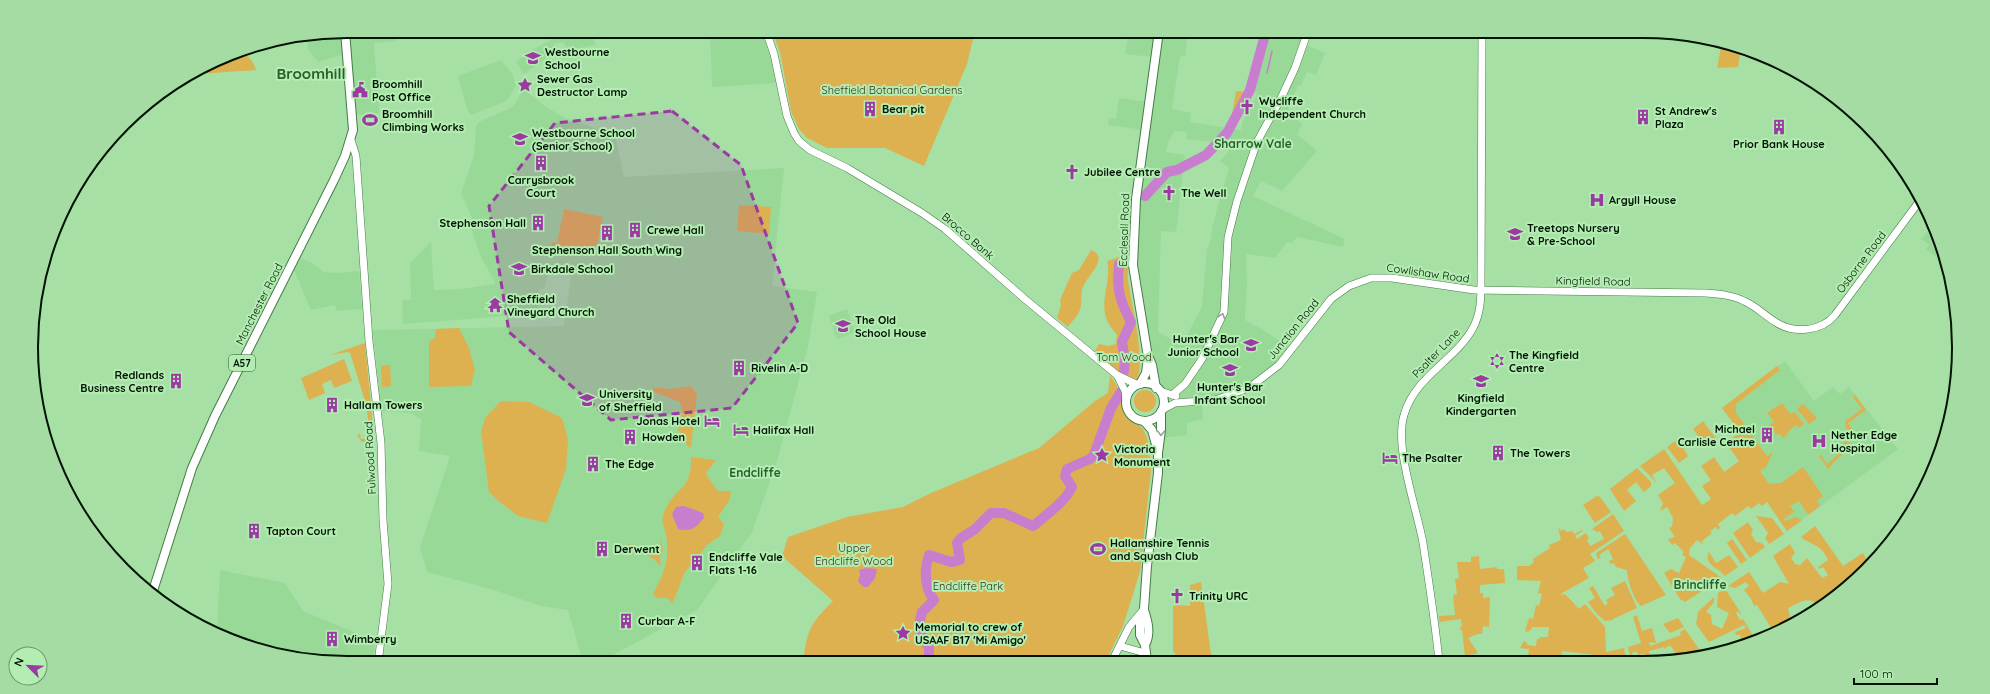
<svg xmlns="http://www.w3.org/2000/svg" width="1990" height="694" viewBox="0 0 1990 694" font-family="Quicksand,sans-serif">
<style>
.built{fill:#99d998;fill-rule:evenodd}
.green{fill:#ddb150}
.water{fill:#c97dcf}
.lines{fill:none;stroke-linecap:round;stroke-linejoin:round}
.stream{stroke:#c97dcf;stroke-width:1.5}
.river{stroke:#c97dcf;stroke-width:10}
.secondary-casing{stroke:#457c46;stroke-width:8}
.primary-casing{stroke:#457c46;stroke-width:10}
.secondary{stroke:#fff;stroke-width:7}
.primary{stroke:#fff;stroke-width:8}
.oneway{stroke:#99a19a}
.marked{fill:#9a3aa2;fill-opacity:0.2;stroke:#9a3aa2;stroke-width:3;stroke-dasharray:8 5;stroke-linejoin:round}
.labels{text-anchor:middle;stroke-width:4;stroke-linejoin:round;paint-order:stroke}
.shield{fill:#b3edb2;stroke:#365437;stroke-width:1}
.shield-label{font-size:10px;font-weight:bold;fill:#011302}
.poi-label{font-size:11px;font-weight:bold;fill:#011302;stroke:#b3edb2;text-anchor:start}
.park-label{font-size:11px;fill:#3a301d;stroke:#b3edb2}
.street-label{font-size:11px;fill:#011302;stroke:#b3edb2}
.neighbourhood-label{font-size:12px;font-weight:bold;fill:#285e2a;stroke:#b3edb2}
.district-label{font-size:15px;font-weight:bold;fill:#285e2a;stroke:#b3edb2}
.rim{fill:none;stroke:#011302;stroke-width:2}
</style>
<rect width="100%" height="100%" fill="#a6e0a5"/>
<!-- built -->
<g class="built">
<path d="M347,31h48l1,10 -22,2 5,70 -31,3 -4,-62 -26,8 -10,-13 -1,-14z"/>
<path d="M548,31h42l6,14 -28,5 -5,-8 -9,2 2,7 -32,23 -8,-12 12,-10 23,-12z"/>
<path d="M710,31h54l13,52 -65,4z"/>
<path d="M1129,31h59l-3,25h-5l-8,53 19,4 -1,9 51,8 1,-7 16,-30 -7,-3 11,-59h47l-5,13 21,9 -9,22 -9,-3 -6,14 -3,-1 -12,29 16,9 -5,11 20,17 -35,40 -21,-10 -8,15 92,43 -2,8 -46,-10 -5,6 -5,-1 -12,16 -29,-4 1,30 -2,36 20,11 26,18 -15,15 -30,23 -23,9 -35,4 -38,-16 -2,-27 -14,-82 10,-145 -36,-5 1,-7 7,1 3,-21 29,4 5,-45 -28,-3zM1175,131l12,1 -1,7 34,4 9,8 -9,10 9,7 -17,59 -1,11 -4,11 -5,57 -20,39 -24,-13 3,-101 15,1 9,-77 -19,-3 3,-12z"/>
<path d="M501,60l12,15 3,10 -6,12 -4,4 -34,14 -4,-3 -10,-36z"/>
<path d="M526,91l20,16 18,10 51,19 9,41 160,-9 -12,118 45,6 -9,55 -31,114 -25,71 -54,77 -85,46 -27,8h-3l-15,-53 -27,-4 -47,-16 -67,-18 -7,-25 30,-91 -31,-5 2,-32 -10,-6 -30,-2 -8,-81 191,-4 7,-50 -20,-11 -7,24h-5l-1,25 -135,10 -1,-24h9l-1,-37 21,-21 3,48 28,-1 32,-5 1,-2 -13,-23 -5,-13 -7,-21 2,-7 -11,-25 13,-37 2,-31 3,-3 29,-13 7,-5 6,-11z"/>
<path d="M1930,219l12,26 5,20 -21,-16 3,-4 -8,-6 8,-9 -4,-3z"/>
<path d="M300,258l14,6 9,8 15,1 21,-2 3,38 -26,2 -1,-6 -24,5 -17,-40z"/>
<path d="M847,309l8,23 -18,7 -8,-23z"/>
<path d="M1785,361l29,40 19,-14 7,7 9,-7 49,62 -111,82 -39,-58 14,-11 -40,-54z"/>
<path d="M1200,401l2,5 1,13 -16,4v12l-23,3 -3,2 1,-30z"/>
<path d="M220,570l65,13 18,28 72,30 -2,22h-26l-82,-11 -48,-22z"/>
</g>
<!-- green -->
<g class="green">
<path d="M772,31h203l-8,33 -43,102 -39,-18h-58l-20,-10 -8,-9 -8,-18 -11,-59z"/>
<path d="M1262,31h7l-8,21 -9,39 -4,1 -13,22 -3,1 4,-24 12,1z"/>
<path d="M1722,41l19,7 -3,19 -21,1z"/>
<path d="M240,51c9,5 13,10 16,19l-58,4v-2l28,-17z"/>
<path d="M739,205l32,2 -2,27 -32,-3z"/>
<path d="M564,209l39,8 -6,29h-6l-2,10 -39,-8 2,-6 5,1z"/>
<path d="M1091,250c19,7 -3,25 -7,35 -5,8 -1,17 -4,24 -1,6 -9,13 -12,18l-11,-9 4,-13 -1,-5 12,-27 7,-3z"/>
<path d="M1125,255l4,3c0,7 -2,15 -1,22 3,24 18,78 9,99 -17,-2 -30,-17 -42,-28l4,-7 9,2 8,-2 1,-9c-3,-5 -8,-9 -10,-15 -8,-20 5,-39 0,-59z"/>
<path d="M459,328l10,20 6,22 -4,16 -42,1v-45l6,-5 1,-8z"/>
<path d="M365,343l9,94 -1,5h-11l-5,-7 3,-1 1,5h5v-6l4,-1 -4,-28 -16,-51 -2,-1 -18,3z"/>
<path d="M344,359l8,22 -18,7 -3,-8 -9,4 3,9 -16,7 -8,-22z"/>
<path d="M390,365l1,21 -9,1 -1,-21z"/>
<path d="M1777,366l3,4 -44,34v9l31,43 6,-4 -7,15 -6,4 9,13 12,-1 22,-16 20,29 -6,5 3,5 -12,9 -9,-14 -9,5 4,6 -10,7 1,2 11,-4 6,3 -15,11 -20,-29 -5,4 -3,-3 -8,6 -3,-3 -13,10 -3,-3 -14,11 2,4 -2,2 -2,-3 -6,4 2,2 -10,8 1,3 -6,-4 -7,8 -1,7 33,23 -37,24 -5,-3 -16,-26 7,-4 8,4 7,-16 -4,-2 2,-3 -9,-9 -3,2 -4,-6 7,-2 -6,-9 3,-1 1,-9 -6,-11 -7,4 3,-8 -5,-8 17,-12 -11,-15 -12,7 5,8 -17,-17 24,-17 38,56 9,-6 -9,-13 9,-6 -10,-14 13,-9 10,15 15,-11 -13,-18 14,-11 -18,-24z"/>
<path d="M1110,375l12,19 1,16 20,19 4,9 4,33 -11,101 -17,54 -17,35 -303,1c5,-33 6,-37 30,-61l-51,-45 6,-19 59,-20 56,-10 28,-14 108,-45 56,-47 13,-8z"/>
<path d="M691,386l6,8 -6,54 -4,-3 -9,-15 4,-19 -2,-9 -26,-10 -1,-5 17,2z"/>
<circle cx="1145" cy="401" r="11"/>
<path d="M1855,395l11,15 -18,13 8,11 -5,1 -5,-7 -1,-7 17,-12 -9,-12z"/>
<path d="M501,401l28,1 33,16 6,21 -2,30 -19,54 -29,-7 -17,-13 -12,-11 -8,-60 4,-14z"/>
<path d="M1782,403l8,11 5,-2 9,12 -6,4 -2,-3 -9,8 1,2 -5,3 -4,-5 -3,2 -7,-10 5,-3 -7,-9z"/>
<path d="M1803,404l14,14 -8,6 -12,-15z"/>
<path d="M1703,421l14,19 -10,8 -14,-19z"/>
<path d="M1678,439l10,17 -9,7 -12,-16z"/>
<path d="M1846,441l5,3 2,8 -1,1 -2,-3 -10,6 -12,13 -9,-13 2,-1 6,9 17,-15 -3,-5z"/>
<path d="M691,457l25,3 -10,13 1,3 11,15h13l-1,8 -12,18 6,7 -4,12 -13,9 -22,27 -13,32 -4,-6h-12l-3,-5c12,-19 17,-36 13,-58 -1,-7 -5,-13 -3,-20 10,-29 29,-22 28,-58z"/>
<path d="M1637,468l14,14v4l-7,6 -8,-10 -9,8 9,11 -12,10 -14,-22z"/>
<path d="M1597,496l3,1 11,15 -16,11 -12,-18z"/>
<path d="M1613,514l11,17 -34,23 5,7 -12,7 6,10 -27,15 -1,2 4,-1 14,15 6,-5 20,23 1,25 18,-4 2,12h-15v-5l-5,1v4h-4v-4l-40,-5 -1,10h-26l1,-5 -8,-1 1,-6 -9,-1 4,-7 3,2v2l9,1 1,-7h3v-2h8l1,-10h-16l-5,5 -3,-1 4,-13 4,1 3,-14 3,1 3,-12 -4,-1 3,-12 -24,-1v-14h12l5,-4 -1,-3 17,-11 -1,-3 12,-5 -3,-13 3,4 3,-2 2,3 6,-1 2,3 8,-4 1,1 -8,5 2,3 9,-6 3,5 -2,2 3,6 14,-7 -4,-8 -3,1 -5,-3z"/>
<path d="M1756,516l16,2 12,16 -15,10 -4,-6 3,-5z"/>
<path d="M1748,522l5,8 -2,4 5,8 6,1 3,4 -15,11 -17,-25z"/>
<path d="M1815,526l28,40 20,-13 6,10 -17,21 -33,22c-12,-11 -17,-4 -31,2l3,14 2,1 -10,8 -8,2 -1,-2 5,-4 -2,-3 -6,4 -14,-23 -3,1 -3,-7 -7,-9 5,-4 -3,-4 -11,6 -7,-2 21,-14 14,21 17,-11 9,2 -16,-28 17,-12 5,9 -4,5 5,7 2,-1 1,2 8,-8 15,20 6,-3 -5,-8 -4,2 -1,-2 10,-7c-7,-16 -14,-13 -27,-23z"/>
<path d="M1625,534l41,61 -25,11c-7,-5 -14,-27 -14,-36l-11,-3 -2,-4 -3,1 -2,-3 4,-2 -5,-10 -9,6 2,3 -3,1 -2,-6z"/>
<path d="M661,539l2,11 -3,7 1,9c-12,-12 -18,-14 -35,-12l2,-10 29,6 1,-2h2z"/>
<path d="M1732,539l15,21 -6,4 -14,-21z"/>
<path d="M1709,552l7,11 13,-8 9,12 -13,9c-7,-9 -22,-11 -16,-24z"/>
<path d="M1479,556l1,13 17,-2v2h7l1,14 -25,2v8h3v5l7,-1 -1,30 -6,-1 -1,8h-4l-10,4 10,15 -13,3 -3,-26h-2v-3h2l-1,-8 -22,3v-6l16,-1 -2,-20 4,-1 -2,-15 4,-1 -2,-16h14v-5z"/>
<path d="M1625,581l12,27 -24,11v1l-8,1 -9,-8 -8,-11 7,-4 -6,-10 4,-2 12,20 3,-3 -2,-3 9,-5 -4,-7z"/>
<path d="M1201,582l11,79h-32l-7,-10v-45l6,-1 11,1v-21z"/>
<path d="M1725,589l16,24 -1,1 -2,-3 -2,2 4,7 3,-1 12,20 -13,4 -2,-8h-4l-1,-3 11,-4 -2,-3 -35,17 -13,-18 2,-12 16,-15v5l-8,10 5,3 1,9 10,5 7,-16 -12,-6 1,-14z"/>
<path d="M1637,615l5,16 10,-3 4,15 -7,-1 1,4 31,-11 -1,-3 5,-3 18,26 -19,5h-15l8,-5 -7,-10 -6,4v-2l-15,4 1,9 -6,-2v-4l-6,1 -1,-3h-5l2,8h-3l-3,-13 13,-4 -8,-26z"/>
<path d="M1678,618l6,9 -14,6 -7,-9z"/>
</g>
<!-- water -->
<g class="water">
<path d="M684,506l19,7 1,5c-9,10 -12,14 -26,11l-6,-15 4,-7z"/>
<path d="M866,568l11,1 -2,9 -7,9h-4l-6,-5 2,-8 -1,-4z"/>
</g>
<g class="lines">
<!-- stream -->
<g class="stream">
<path d="M1274,37l1,-6"/>
<path d="M1267,73l5,-22"/>
</g>
<!-- river -->
<g class="river">
<path d="M1145,196l22,-24 10,-2 29,-15 21,-22 23,-43 16,-59"/>
<path d="M1119,264c-3,25 1,37 12,58l-9,20 3,18 -1,11"/>
<path d="M929,662v-14l-9,-16v-12l2,-8 12,-12c-10,-13 -10,-29 -5,-45l22,7 9,-2 -3,-17 4,-5 13,-8 17,-17h13l29,13c13,-11 32,-24 39,-39l-7,-11 2,-7 23,-10 4,-4 17,-47 10,-16"/>
</g>
<defs>
<g id="secondary">
<path d="M766,31l8,23 13,62 7,17 5,8 11,9 37,18 75,45 23,16 81,71 91,75 21,10"/>
<path d="M351,140l5,16 13,185 12,102 2,77 5,64 -10,79"/>
<path d="M1117,375l8,16 1,8"/>
<path d="M1160,391l16,5"/>
<path d="M1172,395l13,-11 17,-25 22,-47 4,-75 9,-36 20,-59 24,-44 14,-30 13,-37"/>
<path d="M1162,410l13,-7 40,-3 34,-12 30,-23 52,-66 18,-13 22,-8h21l82,12 231,3c13,1 27,2 39,8 12,5 21,15 33,22 18,11 45,8 58,-8l86,-116"/>
<path d="M1120,646l25,7"/>
<path d="M1112,661l17,-34 15,-18"/>
<path d="M1439,661c-4,-39 -10,-79 -16,-118 -6,-34 -29,-96 -19,-128 11,-39 51,-54 69,-87 8,-15 8,-31 8,-47l1,-250"/>
</g>
<g id="primary">
<path d="M1149,358l3,7 4,23"/>
<circle cx="1145" cy="402" r="19"/>
<path d="M1140,384l6,-11 2,-16 -15,-92 3,-66 23,-168"/>
<path d="M1144,421l8,9 6,22"/>
<path d="M152,594l40,-126 23,-52 119,-236 11,-24 8,-26 -8,-99"/>
<path d="M1144,610c4,12 7,24 1,35"/>
<path d="M1147,661l-2,-16 -5,-10v-12l4,-14 3,-43 11,-93v-20l3,-23v-18"/>
</g>
</defs>
<!-- secondary casing -->
<use href="#secondary" class="secondary-casing"/>
<!-- primary casing -->
<use href="#primary" class="primary-casing"/>
<!-- secondary -->
<use href="#secondary" class="secondary"/>
<!-- primary -->
<use href="#primary" class="primary"/>
</g>
<!-- one-way arrows -->
<defs><path id="oneway-chevron" d="M-2-3.5L2.5 0L-2 3.5" fill="none" stroke-width="1.6" stroke-linecap="round" stroke-linejoin="round"/></defs>
<g class="oneway">
<use href="#oneway-chevron" transform="translate(1222 316) rotate(-71)"/>
<use href="#oneway-chevron" transform="translate(1161 433) rotate(92)"/>
</g>
<!-- marked area -->
<path class="marked" d="M672,111l69,54 57,158 -66,85 -121,12 -102,-88 -20,-126 66,-83z"/>
<!-- icons -->
<defs>
<symbol id="school-bare" viewBox="-9 -9 18 18"><path d="M0-5L7-2L0 1L-7-2ZM-4 1L0 2.5L4 1V4Q0 6-4 4Z" fill="#9a3aa2" stroke="#b3edb2" stroke-width="2.5" paint-order="stroke"/></symbol>
<symbol id="sight-bare" viewBox="-9 -9 18 18"><path d="M0-6L1.8-2.2L6-1.7L2.9 1.2L3.7 5.4L0 3.3L-3.7 5.4L-2.9 1.2L-6-1.7L-1.8-2.2Z" fill="#9a3aa2" stroke="#b3edb2" stroke-width="2.5" paint-order="stroke"/></symbol>
<symbol id="civic-bare" viewBox="-9 -9 18 18"><path d="M-.6-6.5H3V-4.5H.6V-3L4-1V1h2V6H-6V1h2V-1L-.6-3ZM-1.2 2.5V6h2.4V2.5Z" fill="#9a3aa2" stroke="#b3edb2" stroke-width="2.5" paint-order="stroke"/></symbol>
<symbol id="church-bare" viewBox="-9 -9 18 18"><path d="M-1.2-6h2.4v3.5h3.3v2.4h-3.3V6h-2.4V-.1h-3.3v-2.4h3.3Z" fill="#9a3aa2" stroke="#b3edb2" stroke-width="2.5" paint-order="stroke"/></symbol>
<symbol id="building-bare" viewBox="-9 -9 18 18"><path d="M-4-6H4V6H1V3H-1V6H-4ZM-2.5-4.3h1.7v1.8h-1.7ZM.8-4.3h1.7v1.8H.8ZM-2.5-1h1.7V.8h-1.7ZM.8-1h1.7V.8H.8Z" fill="#9a3aa2" stroke="#b3edb2" stroke-width="2.5" paint-order="stroke"/></symbol>
<symbol id="stadium-bare" viewBox="-9 -9 18 18"><path d="M0-5a6.5 5 0 1 0 0 10a6.5 5 0 1 0 0-10ZM-3.5-1.8h7v3.6h-7Z" fill="#9a3aa2" stroke="#b3edb2" stroke-width="2.5" paint-order="stroke"/></symbol>
<symbol id="hospital-bare" viewBox="-9 -9 18 18"><path d="M-5-5h3v3.5h4V-5h3V5h-3V1.5h-4V5h-3Z" fill="#9a3aa2" stroke="#b3edb2" stroke-width="2.5" paint-order="stroke"/></symbol>
<symbol id="temple-bare" viewBox="-9 -9 18 18"><path d="M0-6L5-2H3V0L6.5 2.5H4V6H1.5V3h-3V6H-4V2.5H-6.5L-3 0V-2H-5Z" fill="#9a3aa2" stroke="#b3edb2" stroke-width="2.5" paint-order="stroke"/></symbol>
<symbol id="synagogue-bare" viewBox="-9 -9 18 18"><path d="M0-6.5L5.6 3.2H-5.6ZM0 6.5L5.6-3.2H-5.6Z" fill="#9a3aa2" stroke="#b3edb2" stroke-width="2.5" paint-order="stroke"/></symbol>
<symbol id="university-bare" viewBox="-9 -9 18 18"><path d="M0-5L7-2L0 1L-7-2ZM-4 1L0 2.5L4 1V4Q0 6-4 4Z" fill="#9a3aa2" stroke="#b3edb2" stroke-width="2.5" paint-order="stroke"/></symbol>
<symbol id="hotel-bare" viewBox="-9 -9 18 18"><path d="M-6-4.5h1.5V1H6V5H4.5V3h-9V5H-6ZM-4 0a1.8 1.8 0 1 1 3.6 0ZM.5 0V-2.5h3Q6-2.5 6 0Z" fill="#9a3aa2" stroke="#b3edb2" stroke-width="2.5" paint-order="stroke"/></symbol>
</defs>
<g fill-rule="evenodd">
<use href="#school-bare" x="522" y="47" width="22" height="22"/>
<use href="#sight-bare" x="514" y="74" width="22" height="22"/>
<use href="#civic-bare" x="349" y="79" width="22" height="22"/>
<use href="#church-bare" x="1236" y="96" width="22" height="22"/>
<use href="#building-bare" x="859" y="98" width="22" height="22"/>
<use href="#building-bare" x="1632" y="106" width="22" height="22"/>
<use href="#stadium-bare" x="359" y="109" width="22" height="22"/>
<use href="#building-bare" x="1768" y="116" width="22" height="22"/>
<use href="#school-bare" x="509" y="128" width="22" height="22"/>
<use href="#building-bare" x="530" y="152" width="22" height="22"/>
<use href="#church-bare" x="1061" y="161" width="22" height="22"/>
<use href="#church-bare" x="1158" y="182" width="22" height="22"/>
<use href="#hospital-bare" x="1586" y="189" width="22" height="22"/>
<use href="#building-bare" x="527" y="212" width="22" height="22"/>
<use href="#building-bare" x="624" y="219" width="22" height="22"/>
<use href="#building-bare" x="596" y="222" width="22" height="22"/>
<use href="#school-bare" x="1504" y="223" width="22" height="22"/>
<use href="#school-bare" x="508" y="258" width="22" height="22"/>
<use href="#temple-bare" x="484" y="294" width="22" height="22"/>
<use href="#school-bare" x="832" y="315" width="22" height="22"/>
<use href="#school-bare" x="1240" y="334" width="22" height="22"/>
<use href="#synagogue-bare" x="1486" y="350" width="22" height="22"/>
<use href="#building-bare" x="728" y="357" width="22" height="22"/>
<use href="#school-bare" x="1219" y="359" width="22" height="22"/>
<use href="#building-bare" x="165" y="370" width="22" height="22"/>
<use href="#school-bare" x="1470" y="370" width="22" height="22"/>
<use href="#university-bare" x="576" y="389" width="22" height="22"/>
<use href="#building-bare" x="321" y="394" width="22" height="22"/>
<use href="#hotel-bare" x="701" y="410" width="22" height="22"/>
<use href="#hotel-bare" x="730" y="419" width="22" height="22"/>
<use href="#building-bare" x="1756" y="424" width="22" height="22"/>
<use href="#building-bare" x="619" y="426" width="22" height="22"/>
<use href="#hospital-bare" x="1808" y="430" width="22" height="22"/>
<use href="#building-bare" x="1487" y="442" width="22" height="22"/>
<use href="#sight-bare" x="1091" y="444" width="22" height="22"/>
<use href="#hotel-bare" x="1379" y="447" width="22" height="22"/>
<use href="#building-bare" x="582" y="453" width="22" height="22"/>
<use href="#building-bare" x="243" y="520" width="22" height="22"/>
<use href="#building-bare" x="591" y="538" width="22" height="22"/>
<use href="#stadium-bare" x="1087" y="538" width="22" height="22"/>
<use href="#building-bare" x="686" y="552" width="22" height="22"/>
<use href="#church-bare" x="1166" y="585" width="22" height="22"/>
<use href="#building-bare" x="615" y="610" width="22" height="22"/>
<use href="#sight-bare" x="892" y="622" width="22" height="22"/>
<use href="#building-bare" x="321" y="628" width="22" height="22"/>
</g>
<g class="labels">
<!-- shield labels -->
<rect class="shield" x="229" y="355" width="26" height="16" rx="3"/>
<g class="shield-label">
<text x="242" y="367">A57</text>
</g>
<!-- poi labels -->
<g class="poi-label">
<text x="545" y="56">Westbourne<tspan x="545" dy="13">School</tspan></text>
<text x="537" y="83">Sewer Gas<tspan x="537" dy="13">Destructor Lamp</tspan></text>
<text x="372" y="88">Broomhill<tspan x="372" dy="13">Post Office</tspan></text>
<text x="1259" y="105">Wycliffe<tspan x="1259" dy="13">Independent Church</tspan></text>
<text x="882" y="113">Bear pit</text>
<text x="1655" y="115">St Andrew's<tspan x="1655" dy="13">Plaza</tspan></text>
<text x="382" y="118">Broomhill<tspan x="382" dy="13">Climbing Works</tspan></text>
<text x="532" y="137">Westbourne School<tspan x="532" dy="13">(Senior School)</tspan></text>
<text x="1779" y="148" text-anchor="middle">Prior Bank House</text>
<text x="1084" y="176">Jubilee Centre</text>
<text x="541" y="184" text-anchor="middle">Carrysbrook<tspan x="541" dy="13">Court</tspan></text>
<text x="1181" y="197">The Well</text>
<text x="1609" y="204">Argyll House</text>
<text x="526" y="227" text-anchor="end">Stephenson Hall</text>
<text x="1527" y="232">Treetops Nursery<tspan x="1527" dy="13">&amp; Pre-School</tspan></text>
<text x="647" y="234">Crewe Hall</text>
<text x="607" y="254" text-anchor="middle">Stephenson Hall South Wing</text>
<text x="531" y="273">Birkdale School</text>
<text x="507" y="303">Sheffield<tspan x="507" dy="13">Vineyard Church</tspan></text>
<text x="855" y="324">The Old<tspan x="855" dy="13">School House</tspan></text>
<text x="1239" y="343" text-anchor="end">Hunter's Bar<tspan x="1239" dy="13">Junior School</tspan></text>
<text x="1509" y="359">The Kingfield<tspan x="1509" dy="13">Centre</tspan></text>
<text x="751" y="372">Rivelin A-D</text>
<text x="164" y="379" text-anchor="end">Redlands<tspan x="164" dy="13">Business Centre</tspan></text>
<text x="1230" y="391" text-anchor="middle">Hunter's Bar<tspan x="1230" dy="13">Infant School</tspan></text>
<text x="599" y="398">University<tspan x="599" dy="13">of Sheffield</tspan></text>
<text x="1481" y="402" text-anchor="middle">Kingfield<tspan x="1481" dy="13">Kindergarten</tspan></text>
<text x="344" y="409">Hallam Towers</text>
<text x="700" y="425" text-anchor="end">Jonas Hotel</text>
<text x="1755" y="433" text-anchor="end">Michael<tspan x="1755" dy="13">Carlisle Centre</tspan></text>
<text x="753" y="434">Halifax Hall</text>
<text x="1831" y="439">Nether Edge<tspan x="1831" dy="13">Hospital</tspan></text>
<text x="642" y="441">Howden</text>
<text x="1114" y="453">Victoria<tspan x="1114" dy="13">Monument</tspan></text>
<text x="1510" y="457">The Towers</text>
<text x="1402" y="462">The Psalter</text>
<text x="605" y="468">The Edge</text>
<text x="266" y="535">Tapton Court</text>
<text x="1110" y="547">Hallamshire Tennis<tspan x="1110" dy="13">and Squash Club</tspan></text>
<text x="614" y="553">Derwent</text>
<text x="709" y="561">Endcliffe Vale<tspan x="709" dy="13">Flats 1-16</tspan></text>
<text x="1189" y="600">Trinity URC</text>
<text x="638" y="625">Curbar A-F</text>
<text x="915" y="631">Memorial to crew of<tspan x="915" dy="13">USAAF B17 'Mi Amigo'</tspan></text>
<text x="344" y="643">Wimberry</text>
</g>
<!-- park labels -->
<g class="park-label">
<text x="892" y="94">Sheffield Botanical Gardens</text>
<text x="1124" y="361">Tom Wood</text>
<text x="854" y="552">Upper<tspan x="854" dy="13">Endcliffe Wood</tspan></text>
<text x="968" y="590">Endcliffe Park</text>
</g>
<!-- street labels -->
<g class="street-label">
<text transform="translate(1124 230) rotate(-88)" y="4">Ecclesall Road</text>
<text transform="translate(968 236) rotate(41)" y="4">Brocco Bank</text>
<text transform="translate(1861 262) rotate(-53)" y="4">Osborne Road</text>
<text transform="translate(1428 273) rotate(8)" y="4">Cowlishaw Road</text>
<text transform="translate(1593 281) rotate(1)" y="4">Kingfield Road</text>
<text transform="translate(259 304) rotate(-63)" y="4">Manchester Road</text>
<text transform="translate(1293 329) rotate(-51)" y="4">Junction Road</text>
<text transform="translate(1436 353) rotate(-46)" y="4">Psalter Lane</text>
<text transform="translate(370 458) rotate(-93)" y="4">Fulwood Road</text>
</g>
<!-- neighbourhood labels -->
<g class="neighbourhood-label">
<text x="1253" y="148">Sharrow Vale</text>
<text x="755" y="477">Endcliffe</text>
<text x="1700" y="589">Brincliffe</text>
</g>
<!-- district labels -->
<g class="district-label">
<text x="311" y="79">Broomhill</text>
</g>
</g>
<!-- crop -->
<path d="M0 0H1990V694H0ZM347 38H1643A309 309 0 0 1 1952 347V347A309 309 0 0 1 1643 656H347A309 309 0 0 1 38 347V347A309 309 0 0 1 347 38Z" fill="#a5dca4" fill-rule="evenodd"/>
<path class="rim" d="M347 38H1643A309 309 0 0 1 1952 347V347A309 309 0 0 1 1643 656H347A309 309 0 0 1 38 347V347A309 309 0 0 1 347 38Z"/>
<!-- north arrow -->
<g transform="translate(28 666) rotate(294)"><circle r="19" fill="#b3edb2" stroke="#6c966c"/>
<path d="M0-3L7 15L0 10L-7 15Z" fill="#9a3aa2"/>
<text y="-6" font-size="11" font-weight="bold" text-anchor="middle" fill="#011302">N</text>
</g>
<!-- scale -->
<path d="M1854 678v6h83v-6" fill="none" stroke="#011302" stroke-width="2"/>
<text x="1860" y="678" font-size="12" fill="#011302" stroke="#b3edb2" stroke-width="3" paint-order="stroke">100 m</text>
</svg>
